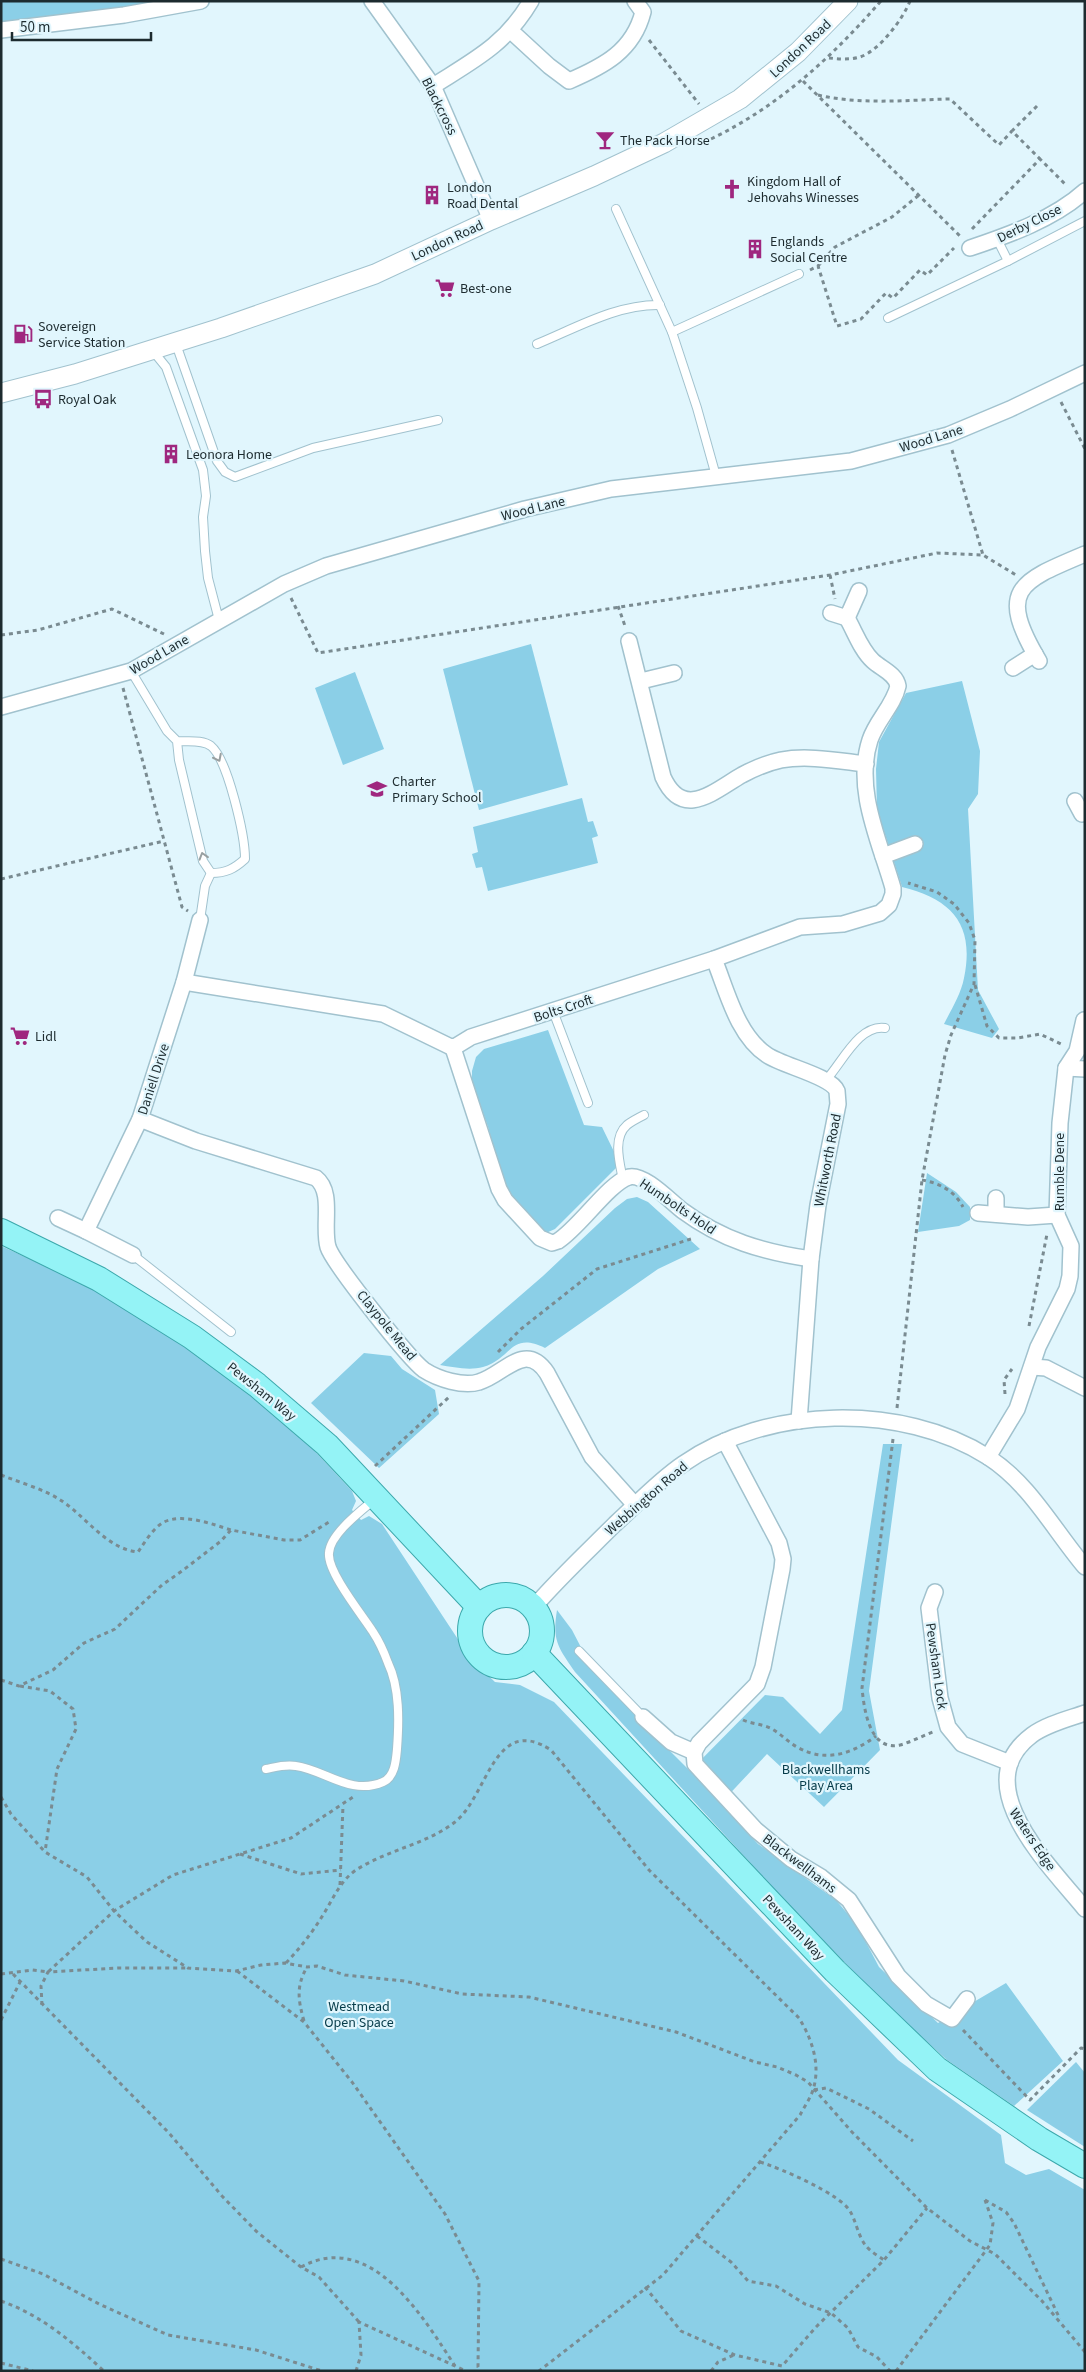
<svg xmlns="http://www.w3.org/2000/svg" width="1086" height="2372" viewBox="0 0 1086 2372" font-family="'Source Sans 3',sans-serif">
<style>
.green{fill:#8bcfe7}
.lines{fill:none;stroke-linecap:round;stroke-linejoin:round}
.service-casing{stroke:#a1c2ce;stroke-width:10}
.minor-casing{stroke:#a1c2ce;stroke-width:18}
.tertiary-casing{stroke:#a1c2ce;stroke-width:21}
.primary-casing{stroke:#3ca8ac;stroke-width:26}
.path{stroke:#7a8b91;stroke-width:3;stroke-dasharray:4 4;stroke-linecap:butt}
.service{stroke:#fff;stroke-width:8}
.minor{stroke:#fff;stroke-width:15}
.tertiary{stroke:#fff;stroke-width:19}
.primary{stroke:#94f3f6;stroke-width:24}
.oneway{stroke:#99a0a1}
.labels{text-anchor:middle;stroke-width:4.5;stroke-linejoin:round;paint-order:stroke}
.street-label{font-size:14px;fill:#1d2b2f;stroke:#e1f6fd}
.poi-label{font-size:14px;fill:#1d2b2f;stroke:#e1f6fd;text-anchor:start}
.park-label{font-size:14px;fill:#053b49;stroke:#e1f6fd}
</style>
<rect width="100%" height="100%" fill="#e1f6fd"/>
<!-- green -->
<g class="green">
<path d="M1,1h179l-179,23z"/>
<path d="M531,644l37,141 -89,25 -36,-141z"/>
<path d="M355,672l29,77 -41,16 -28,-77z"/>
<path d="M962,681l18,70 -2,43 -10,15 10,181 21,39 -7,9 -48,-14c7,-14 17,-30 20,-46 11,-53 -12,-79 -62,-91l-25,-77 -1,-41 3,-27 27,-49z"/>
<path d="M582,798l6,24 5,-1 5,15 -6,2 6,25 -110,28 -6,-24 -6,1 -4,-14 6,-2 -5,-25z"/>
<path d="M548,1030l36,95 18,2 18,37 -65,65 -9,4 -6,-1 -35,-43 -17,-62 -16,-45v-11l4,-14 8,-8z"/>
<path d="M927,1173l29,19 14,15v13l-11,6 -41,6z"/>
<path d="M637,1197l11,5 52,47 -42,20 -113,79c-35,-17 -33,11 -62,19 -14,4 -30,0 -43,-2l103,-89 72,-68 12,-9z"/>
<path d="M1,1246l89,40 67,40 74,52 66,54 55,59 4,10 -4,9 9,10 8,-4 13,8 89,135 24,23 25,3 34,17 344,358 103,75 4,28 21,12 23,-6 36,21v181h-1084z"/>
<path d="M364,1353l27,3 11,13 33,21 4,24 -60,54 -68,-65z"/>
<path d="M883,1444h19l-33,247 11,59 -56,57 -57,-53 -46,49 37,41 78,56 21,25 22,42 59,56 68,-40 57,78 -49,45 -67,-46 -65,-59 -93,-96 -214,-233c-17,-25 -23,-31 -18,-62l15,20 14,27 53,63 51,51 75,-76 18,2 37,37 22,-24z"/>
<path d="M1076,2062l9,11v74l-58,-37z"/>
</g>
<g class="lines">
<defs>
<g id="service">
<path d="M616,209l56,123 25,76 19,68"/>
<path d="M997,239l11,22"/>
<path d="M888,318l120,-57 77,-40"/>
<path d="M672,332l127,-58"/>
<path d="M176,344l41,117 8,11 10,5 78,-29 125,-28"/>
<path d="M537,344c39,-16 80,-40 123,-39"/>
<path d="M153,351l13,16 37,103 3,26 -3,21 2,34 3,27 11,42"/>
<path d="M131,671l36,60 10,10 2,19 24,101 8,12c15,0 23,-4 34,-14 0,-23 -17,-99 -34,-113 -9,-7 -24,-4 -34,-5"/>
<path d="M200,920l5,-34 6,-13"/>
<path d="M553,1011l35,92"/>
<path d="M826,1080c16,-17 33,-56 59,-52"/>
<path d="M623,1180c-3,-16 -11,-42 4,-55 5,-4 11,-7 17,-10"/>
<path d="M133,1255l98,77"/>
<path d="M579,1651l64,66"/>
<path d="M266,1769c10,-2 19,-5 30,-3 29,4 55,30 87,16 12,-5 13,-22 14,-33 2,-27 3,-61 -9,-86 -4,-11 -9,-22 -15,-31 -10,-16 -46,-60 -44,-79 1,-19 32,-42 46,-54"/>
</g>
<g id="minor">
<path d="M372,1l61,85 58,134"/>
<path d="M1,30l123,-15 77,-14"/>
<path d="M511,31l38,35 20,15c35,-15 64,-30 74,-69l-8,-11"/>
<path d="M433,86c41,-26 72,-41 98,-85"/>
<path d="M970,248c39,-13 84,-29 115,-57"/>
<path d="M831,613l16,5 12,-27"/>
<path d="M629,641l34,136c20,44 51,14 79,-2 13,-7 25,-12 39,-15 27,-5 58,1 85,4"/>
<path d="M1039,661c-42,-71 -21,-79 46,-107"/>
<path d="M1013,668l22,-14"/>
<path d="M641,681l33,-8"/>
<path d="M1,707l130,-36 153,-87 42,-18 199,-57 86,-20 240,-28 97,-26 62,-26 75,-36"/>
<path d="M1075,801l7,13 3,-2"/>
<path d="M883,856l32,-12"/>
<path d="M714,959c13,32 23,76 53,96 16,11 64,21 70,36l1,13 -20,101 -7,54 -12,162"/>
<path d="M184,982l199,32 70,34 18,-11 243,-78 86,-32 43,-3 37,-11 9,-8 4,-11v-6c-13,-46 -39,-99 -23,-148 6,-19 24,-35 28,-54 -2,-12 -16,-17 -25,-25 -12,-11 -18,-29 -26,-43"/>
<path d="M453,1048l46,141 6,11 35,38 12,5 6,-2c21,-13 51,-58 71,-64 15,-4 42,25 54,34 39,29 80,41 128,48"/>
<path d="M1066,1068l19,1"/>
<path d="M140,1119l56,22 120,37c18,14 6,48 12,69 5,16 81,112 96,123 14,9 39,17 55,12 25,-7 46,-42 68,-9l45,84 43,48"/>
<path d="M978,1213l50,4 29,-2"/>
<path d="M996,1214v-16"/>
<path d="M58,1218l28,13"/>
<path d="M133,1255l-47,-24 54,-112 44,-137 16,-62"/>
<path d="M1032,1367l14,1 39,20"/>
<path d="M725,1441l54,102 4,16 -1,10 -19,98 -6,17 -58,59 -5,9 1,12 61,66 35,29 30,18 28,23 49,76 28,28 26,15 15,-20"/>
<path d="M988,1457l29,-48 21,-62 29,-58 3,-13 1,-30 -14,-31 3,-92 6,-55 11,-17 7,-31"/>
<path d="M935,1592l-6,16 11,90 8,29 14,17 48,19"/>
<path d="M533,1608c26,-30 54,-56 82,-84 22,-20 43,-43 68,-60 83,-58 219,-62 305,-7 42,27 65,72 97,110"/>
<path d="M1085,1713c-17,6 -38,11 -53,22 -67,50 19,132 53,174"/>
<path d="M643,1717l28,25 23,10"/>
</g>
<path id="tertiary" d="M1,393l74,-19 146,-46 154,-54 116,-54 103,-44 70,-33 76,-44 58,-47 50,-51"/>
<g id="primary">
<path d="M1,1231l98,48 93,58 65,48 70,60 152,162"/>
<circle cx="506" cy="1631" r="36"/>
<path d="M534,1653l301,318 102,98 102,70 46,27"/>
</g>
</defs>
<!-- service casing -->
<use href="#service" class="service-casing"/>
<!-- minor casing -->
<use href="#minor" class="minor-casing"/>
<!-- tertiary casing -->
<use href="#tertiary" class="tertiary-casing"/>
<!-- primary casing -->
<use href="#primary" class="primary-casing"/>
<!-- path -->
<g class="path">
<path d="M649,40l50,64"/>
<path d="M829,58c10,1 21,2 31,-1 19,-6 43,-38 50,-56"/>
<path d="M803,81l158,156"/>
<path d="M818,95c43,10 88,5 132,4l49,46 13,-14"/>
<path d="M1037,106l-25,25 28,28"/>
<path d="M711,139c68,-33 121,-82 170,-138"/>
<path d="M972,229l68,-70 26,26"/>
<path d="M818,266l17,-19 57,-30 27,-22"/>
<path d="M810,270l8,-4 19,60 24,-7 25,-26 7,5 27,-28 7,5 27,-27"/>
<path d="M1061,402l24,47"/>
<path d="M952,450l31,105"/>
<path d="M830,575l5,24"/>
<path d="M291,598l27,55 512,-78 107,-22 46,2 33,20"/>
<path d="M618,606l7,20"/>
<path d="M1,635l37,-5 74,-21 52,25"/>
<path d="M123,688l59,219 6,4"/>
<path d="M1,879l163,-38"/>
<path d="M975,985l12,41 12,12h19l22,-4 23,11"/>
<path d="M922,1180c17,3 33,11 41,27"/>
<path d="M1029,1326l18,-92"/>
<path d="M498,1352l23,-23 76,-60 97,-31"/>
<path d="M1005,1394l-1,-14 8,-11"/>
<path d="M897,1408l25,-228 23,-125 6,-20 23,-51 1,-44 -6,-17 -15,-19 -17,-12 -29,-9"/>
<path d="M893,1439l-31,249c2,20 7,64 38,57 11,-3 22,-9 33,-13"/>
<path d="M375,1466l74,-69"/>
<path d="M1,1475c20,8 43,14 61,26 24,16 45,48 76,51 7,-10 15,-24 26,-30 19,-9 48,2 67,8"/>
<path d="M1,1680l18,6 34,-16 31,-27 31,-14 47,-44 20,-14 39,-30 10,-11 53,10h16l29,-18"/>
<path d="M20,1686l30,5 23,18 3,20 -19,40 -12,83"/>
<path d="M743,1720c9,4 20,4 29,9 9,5 16,13 25,18 28,16 55,7 79,-11"/>
<path d="M1,1797l10,17 34,38 42,25 27,34 33,31 41,26 48,3 25,-6 24,-2 22,4 10,-1 28,9 59,6 58,13 67,3 147,35 79,30 22,5 19,8 12,7 43,49 76,77 43,33 25,13 47,47 43,51"/>
<path d="M240,1854l61,20 40,-4"/>
<path d="M340,1885l3,-80"/>
<path d="M286,1963c14,-15 26,-30 37,-48 10,-16 17,-34 33,-45 31,-20 71,-26 99,-48 33,-26 39,-109 96,-72l98,120 150,148c13,21 22,47 14,72 -3,9 -9,17 -13,25l-137,160 -124,96"/>
<path d="M237,1971l67,51 48,60 93,132 34,67 -1,86 2,4"/>
<path d="M1,1974l31,-4 16,2 66,-61 59,-36 118,-37 62,-41"/>
<path d="M13,1974l156,159 53,63 34,35 45,36 18,10 40,45"/>
<path d="M42,2005l-1,-19 7,-14 70,-4h69"/>
<path d="M1,2020l19,-38"/>
<path d="M304,2021c-6,-21 -8,-35 3,-54"/>
<path d="M963,2030l67,70 51,-52 4,1"/>
<path d="M814,2090l12,-2 43,21 44,32"/>
<path d="M760,2162c20,6 80,32 90,49 6,10 8,25 16,35 4,5 12,10 18,14"/>
<path d="M985,2200l21,12 8,11 46,96"/>
<path d="M697,2236l34,26 17,19 28,5 29,18 26,9 17,15 10,19 19,10 13,14"/>
<path d="M1,2259l42,15 56,30 69,31 88,15 66,21"/>
<path d="M301,2267c70,-38 122,50 154,99"/>
<path d="M645,2287l36,44 54,24 47,11 34,-39 68,-67 43,-52"/>
<path d="M1,2301c42,15 71,41 103,70"/>
<path d="M1,2363l32,8"/>
<path d="M356,2371l5,-16 -2,-33 107,49"/>
<path d="M711,2371l7,-9 16,-7"/>
<path d="M896,2371l94,-126 3,-22 -8,-23"/>
</g>
<!-- service -->
<use href="#service" class="service"/>
<!-- minor -->
<use href="#minor" class="minor"/>
<!-- tertiary -->
<use href="#tertiary" class="tertiary"/>
<!-- primary -->
<use href="#primary" class="primary"/>
</g>
<!-- one-way arrows -->
<defs><path id="oneway-chevron" d="M-2-3.5L2.5 0L-2 3.5" fill="none" stroke-width="1.6" stroke-linecap="round" stroke-linejoin="round" transform="scale(1.25)"/></defs>
<g class="oneway">
<use href="#oneway-chevron" transform="translate(218 758) rotate(63)"/>
<use href="#oneway-chevron" transform="translate(203 856) rotate(-107)"/>
</g>
<!-- icons -->
<defs>
<symbol id="bar-bare" viewBox="-9 -9 18 18"><path d="M-6-5H6L.8 .8V4.5H3.5V6h-7V4.5H-.8V.8Z" fill="#9f277f" stroke="#e1f6fd" stroke-width="2.5" paint-order="stroke"/></symbol>
<symbol id="church-bare" viewBox="-9 -9 18 18"><path d="M-1.2-6h2.4v3.5h3.3v2.4h-3.3V6h-2.4V-.1h-3.3v-2.4h3.3Z" fill="#9f277f" stroke="#e1f6fd" stroke-width="2.5" paint-order="stroke"/></symbol>
<symbol id="building-bare" viewBox="-9 -9 18 18"><path d="M-4-6H4V6H1V3H-1V6H-4ZM-2.5-4.3h1.7v1.8h-1.7ZM.8-4.3h1.7v1.8H.8ZM-2.5-1h1.7V.8h-1.7ZM.8-1h1.7V.8H.8Z" fill="#9f277f" stroke="#e1f6fd" stroke-width="2.5" paint-order="stroke"/></symbol>
<symbol id="supermarket-bare" viewBox="-9 -9 18 18"><path d="M-6-5.5h2.5l.6 2H6L4.5 2H-2.5L-4.4-4H-6ZM-1.5 3.2a1.3 1.3 0 1 0 .1 0ZM3 3.2a1.3 1.3 0 1 0 .1 0Z" fill="#9f277f" stroke="#e1f6fd" stroke-width="2.5" paint-order="stroke"/></symbol>
<symbol id="fuel-bare" viewBox="-9 -9 18 18"><path d="M-5.5-6h7V0h2V4h1.3V-2.5L3-4.5l.8-.8L6-3V5H2.5V1h-1V6h-7ZM-4.2-4.7v3.2H.2V-4.7Z" fill="#9f277f" stroke="#e1f6fd" stroke-width="2.5" paint-order="stroke"/></symbol>
<symbol id="bus-bare" viewBox="-9 -9 18 18"><path d="M-5-6H5V4H4V6H2V4H-2V6H-4V4H-5ZM-3.5-4V0h7V-4ZM-3.5 1.2v1.5H-2V1.2ZM2 1.2v1.5H3.5V1.2Z" fill="#9f277f" stroke="#e1f6fd" stroke-width="2.5" paint-order="stroke"/></symbol>
<symbol id="school-bare" viewBox="-9 -9 18 18"><path d="M0-5L7-2L0 1L-7-2ZM-4 1L0 2.5L4 1V4Q0 6-4 4Z" fill="#9f277f" stroke="#e1f6fd" stroke-width="2.5" paint-order="stroke"/></symbol>
</defs>
<g fill-rule="evenodd">
<use href="#bar-bare" x="591" y="126" width="28" height="28"/>
<use href="#church-bare" x="718" y="175" width="28" height="28"/>
<use href="#building-bare" x="418" y="181" width="28" height="28"/>
<use href="#building-bare" x="741" y="235" width="28" height="28"/>
<use href="#supermarket-bare" x="431" y="274" width="28" height="28"/>
<use href="#fuel-bare" x="9" y="320" width="28" height="28"/>
<use href="#bus-bare" x="29" y="385" width="28" height="28"/>
<use href="#building-bare" x="157" y="440" width="28" height="28"/>
<use href="#school-bare" x="363" y="775" width="28" height="28"/>
<use href="#supermarket-bare" x="6" y="1022" width="28" height="28"/>
</g>
<g class="labels">
<!-- street labels -->
<g class="street-label">
<text transform="translate(800 48) rotate(-43)" y="5">London Road</text>
<text transform="translate(440 106) rotate(63)" y="5">Blackcross</text>
<text transform="translate(1029 223) rotate(-26)" y="5">Derby Close</text>
<text transform="translate(447 240) rotate(-25)" y="5">London Road</text>
<text transform="translate(931 438) rotate(-17)" y="5">Wood Lane</text>
<text transform="translate(533 508) rotate(-14)" y="5">Wood Lane</text>
<text transform="translate(159 654) rotate(-30)" y="5">Wood Lane</text>
<text transform="translate(563 1008) rotate(-18)" y="5">Bolts Croft</text>
<text transform="translate(153 1079) rotate(-72)" y="5">Daniell Drive</text>
<text transform="translate(827 1160) rotate(-79)" y="5">Whitworth Road</text>
<text transform="translate(1059 1172) rotate(-90)" y="5">Rumble Dene</text>
<text transform="translate(678 1206) rotate(34)" y="5">Humbolts Hold</text>
<text transform="translate(387 1325) rotate(51)" y="5">Claypole Mead</text>
<text transform="translate(262 1391) rotate(39)" y="5">Pewsham Way</text>
<text transform="translate(646 1498) rotate(-41)" y="5">Webbington Road</text>
<text transform="translate(937 1666) rotate(82)" y="5">Pewsham Lock</text>
<text transform="translate(1033 1839) rotate(56)" y="5">Waters Edge</text>
<text transform="translate(800 1863) rotate(37)" y="5">Blackwellhams</text>
<text transform="translate(794 1927) rotate(47)" y="5">Pewsham Way</text>
</g>
<!-- poi labels -->
<g class="poi-label">
<text x="620" y="145">The Pack Horse</text>
<text x="747" y="186">Kingdom Hall of<tspan x="747" dy="16">Jehovahs Winesses</tspan></text>
<text x="447" y="192">London<tspan x="447" dy="16">Road Dental</tspan></text>
<text x="770" y="246">Englands<tspan x="770" dy="16">Social Centre</tspan></text>
<text x="460" y="293">Best-one</text>
<text x="38" y="331">Sovereign<tspan x="38" dy="16">Service Station</tspan></text>
<text x="58" y="404">Royal Oak</text>
<text x="186" y="459">Leonora Home</text>
<text x="392" y="786">Charter<tspan x="392" dy="16">Primary School</tspan></text>
<text x="35" y="1041">Lidl</text>
</g>
<!-- park labels -->
<g class="park-label">
<text x="826" y="1774">Blackwellhams<tspan x="826" dy="16">Play Area</tspan></text>
<text x="359" y="2011">Westmead<tspan x="359" dy="16">Open Space</tspan></text>
</g>
</g>
<!-- border -->
<rect width="1086" height="2372" fill="none" stroke="#1d2b2f" stroke-width="5"/>
<!-- scale -->
<path d="M12 32v8h139v-8" fill="none" stroke="#1d2b2f" stroke-width="2.5"/>
<text x="20" y="32" font-size="15" fill="#1d2b2f" stroke="#e1f6fd" stroke-width="4" paint-order="stroke">50 m</text>
</svg>
